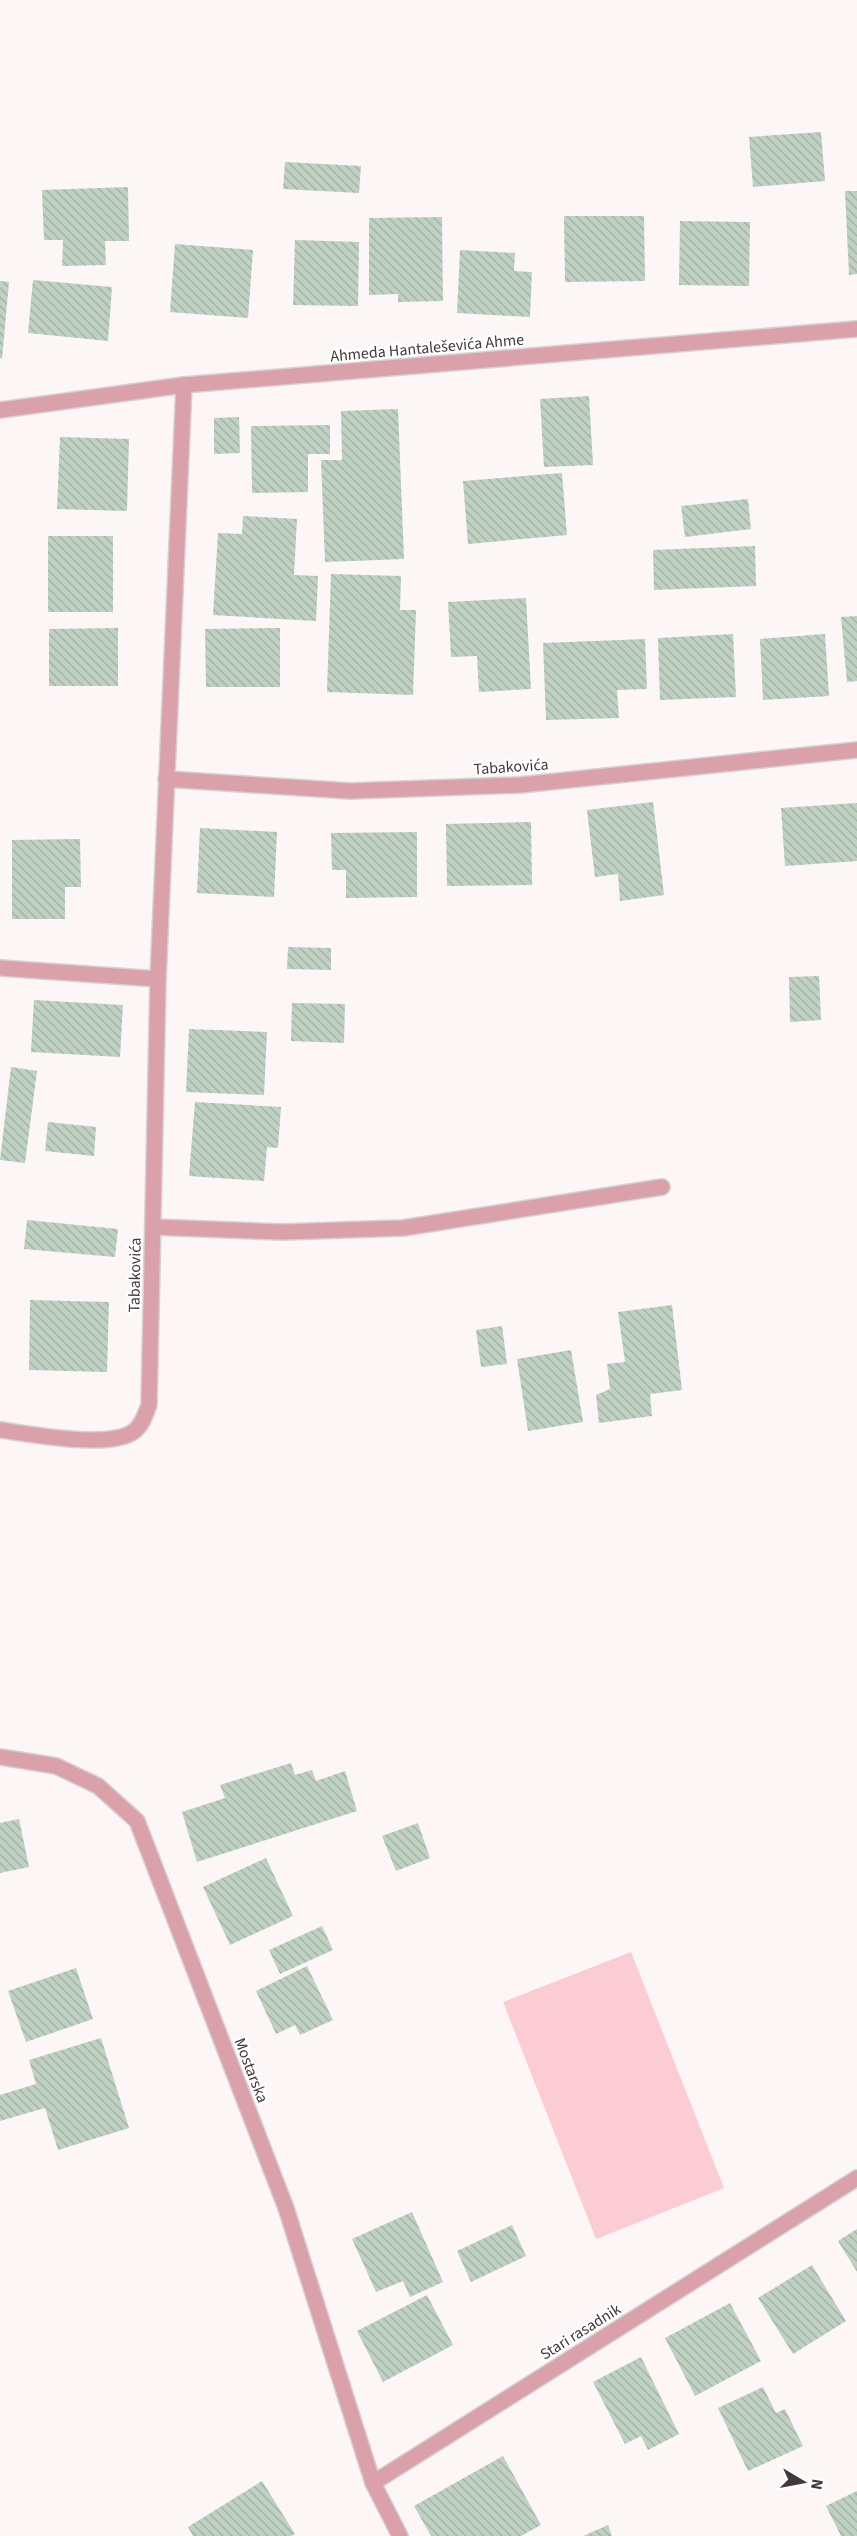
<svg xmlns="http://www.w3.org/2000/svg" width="857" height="2536" viewBox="0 0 857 2536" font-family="'Source Sans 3',sans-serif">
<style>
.grass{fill:#fcccd4}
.building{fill:url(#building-back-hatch)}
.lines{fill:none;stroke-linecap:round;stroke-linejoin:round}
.street-casing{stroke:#d7d0d1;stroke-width:18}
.street{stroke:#daa1ab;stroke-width:15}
.labels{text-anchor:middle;stroke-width:4.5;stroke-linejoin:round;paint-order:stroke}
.street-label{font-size:16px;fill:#43383a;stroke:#fff}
</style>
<defs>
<pattern id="building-back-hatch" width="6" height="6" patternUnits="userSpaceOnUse" patternTransform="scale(1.5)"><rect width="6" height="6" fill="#bed1c2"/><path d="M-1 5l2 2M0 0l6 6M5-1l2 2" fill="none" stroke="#a4b4a7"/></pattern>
</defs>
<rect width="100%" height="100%" fill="#fcf6f7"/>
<!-- grass -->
<path class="grass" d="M631,1952l93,236 -128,51 -93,-237z"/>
<!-- building -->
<g class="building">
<path d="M821,132l4,49 -72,6 -4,-50z"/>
<path d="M285,162l76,4 -2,27 -76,-4z"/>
<path d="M128,187l1,54h-24l1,24 -44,1 1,-26h-19l-2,-50z"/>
<path d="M845,191h12v83l-8,1z"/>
<path d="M564,216h80l1,65 -80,1z"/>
<path d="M442,217l1,84 -45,1v-8l-29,1v-77z"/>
<path d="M680,221l70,1 -1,64 -70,-1z"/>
<path d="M295,240l64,2 -1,64 -65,-1z"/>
<path d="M175,244l78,6 -5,68 -78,-6z"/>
<path d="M460,250l55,3 -1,18 18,1 -2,45 -73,-4z"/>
<path d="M33,280l79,7 -4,54 -80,-8z"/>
<path d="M0,281l9,1 -7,77 -2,-1z"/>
<path d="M589,396l4,69 -49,2 -4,-68z"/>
<path d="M398,409l6,150 -79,3 -4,-102h21l-1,-49z"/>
<path d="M239,417l1,36 -26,1v-36z"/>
<path d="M330,425v29h-22v38l-56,1 -1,-67z"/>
<path d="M60,437l69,2 -2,72 -70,-2z"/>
<path d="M562,473l5,62 -99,9 -5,-63z"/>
<path d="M748,499l3,30 -66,8 -4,-31z"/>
<path d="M243,516l54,3 -3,56 24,1 -2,45 -103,-6 5,-82 24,1z"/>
<rect x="48" y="536" width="65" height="76"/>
<path d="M755,546l1,40 -102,4 -1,-40z"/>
<path d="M331,574l70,2 -1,34h16l-3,85 -86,-3z"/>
<path d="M526,598l5,91 -52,3 -2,-36 -26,1 -3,-55z"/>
<path d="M857,616v65l-10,1 -6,-65z"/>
<path d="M118,628v58h-69v-57z"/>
<path d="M280,628v59h-74l-1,-58z"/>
<path d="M733,634l3,63 -76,3 -2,-62z"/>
<path d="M825,634l4,62 -66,4 -3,-61z"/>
<path d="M645,639l2,50 -30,1 2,28 -73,2 -3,-77z"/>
<path d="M653,802l11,93 -44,6 -2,-27 -23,3 -8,-67z"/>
<path d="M857,803v58l-72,5 -4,-58z"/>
<path d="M531,822l1,63 -85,1 -1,-62z"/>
<path d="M200,828l77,4 -3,65 -77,-4z"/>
<path d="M417,832v65l-71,1v-28h-14l-1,-37z"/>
<path d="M80,839l1,48h-16v32h-53v-79z"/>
<path d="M288,947l43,1v22l-44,-1z"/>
<path d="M819,976l2,44 -31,2 -1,-45z"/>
<path d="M34,1000l89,5 -3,52 -89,-5z"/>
<path d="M292,1003l53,1 -1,39 -53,-2z"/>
<path d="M189,1029l78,3 -3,63 -78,-3z"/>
<path d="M11,1067l26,4 -12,92 -25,-3z"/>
<path d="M195,1102l86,5 -3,41 -11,-1 -3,34 -75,-5z"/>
<path d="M48,1122l48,5 -2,29 -49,-5z"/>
<path d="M27,1220l91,9 -3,28 -91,-8z"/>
<path d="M30,1300l79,2 -2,70 -78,-2z"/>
<path d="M672,1305l10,85 -32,4 2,22 -53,7 -3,-28 14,-6 -3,-25 18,-2 -7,-50z"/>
<path d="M502,1326l5,38 -26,3 -5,-37z"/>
<path d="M571,1350l12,72 -55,9 -11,-72z"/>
<path d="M291,1763l4,12 17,-5 4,11 29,-10 12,40 -160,51 -15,-50 43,-14 -5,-13z"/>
<path d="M19,1819l10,48 -29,6v-50z"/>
<path d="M418,1823l12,35 -34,13 -14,-35z"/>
<path d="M266,1858l27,58 -63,29 -27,-58z"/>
<path d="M322,1926l11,24 -53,24 -11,-24z"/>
<path d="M307,1966l26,54 -33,15 -5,-10 -19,9 -20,-43z"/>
<path d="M76,1968l17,51 -67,23 -18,-51z"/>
<path d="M101,2038l28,90 -71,22 -13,-42 -45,13v-26l36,-11 -7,-24z"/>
<path d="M412,2212l31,70 -33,15 -7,-16 -27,11 -24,-53z"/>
<path d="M512,2225l14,31 -55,26 -14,-31z"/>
<path d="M857,2229v43l-19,-31z"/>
<path d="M812,2265l34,56 -53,33 -35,-56z"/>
<path d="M427,2295l26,50 -70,37 -26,-51z"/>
<path d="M730,2303l31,58 -66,35 -30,-58z"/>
<path d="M641,2357l38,77 -31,16 -7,-14 -16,8 -32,-62z"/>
<path d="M763,2387l13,26 9,-4 18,37 -55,25 -30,-63z"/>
<path d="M503,2456l38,69 -20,11h-90l-17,-30z"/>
<path d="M262,2481l33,53 -4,2h-98l-5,-9z"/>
<path d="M857,2491v45h-16l-15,-30z"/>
<path d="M608,2525l4,11h-29z"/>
</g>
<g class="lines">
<defs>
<g id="street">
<path d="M0,410l184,-25 673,-56"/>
<path d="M166,779l184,12 170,-6 337,-35"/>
<path d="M0,968l158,11"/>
<path d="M153,1227l129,5 121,-4 259,-41"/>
<path d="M0,1430c31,4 108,19 133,2 9,-6 12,-17 16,-27l9,-426 26,-594"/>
<path d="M0,1757l56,9 42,20 39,35 149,387 87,275"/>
<path d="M400,2536l-27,-53 484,-305"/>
</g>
</defs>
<!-- street casing -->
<use href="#street" class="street-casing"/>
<!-- street -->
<use href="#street" class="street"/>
</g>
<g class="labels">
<!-- street labels -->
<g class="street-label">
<text transform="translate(427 347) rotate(-5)" y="6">Ahmeda Hantaleševića Ahme</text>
<text transform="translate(511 766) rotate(-4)" y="6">Tabakovića</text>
<text transform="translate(134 1275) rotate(-89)" y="6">Tabakovića</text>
<text transform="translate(252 2070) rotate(69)" y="6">Mostarska</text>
<text transform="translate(580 2331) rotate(-32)" y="6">Stari rasadnik</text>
</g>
</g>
<!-- north arrow -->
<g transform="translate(803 2482) rotate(100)" stroke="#ffffff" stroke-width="4.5" paint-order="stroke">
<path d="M0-4.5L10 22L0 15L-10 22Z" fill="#43383a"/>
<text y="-9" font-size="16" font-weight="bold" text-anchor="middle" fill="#43383a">N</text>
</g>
</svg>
